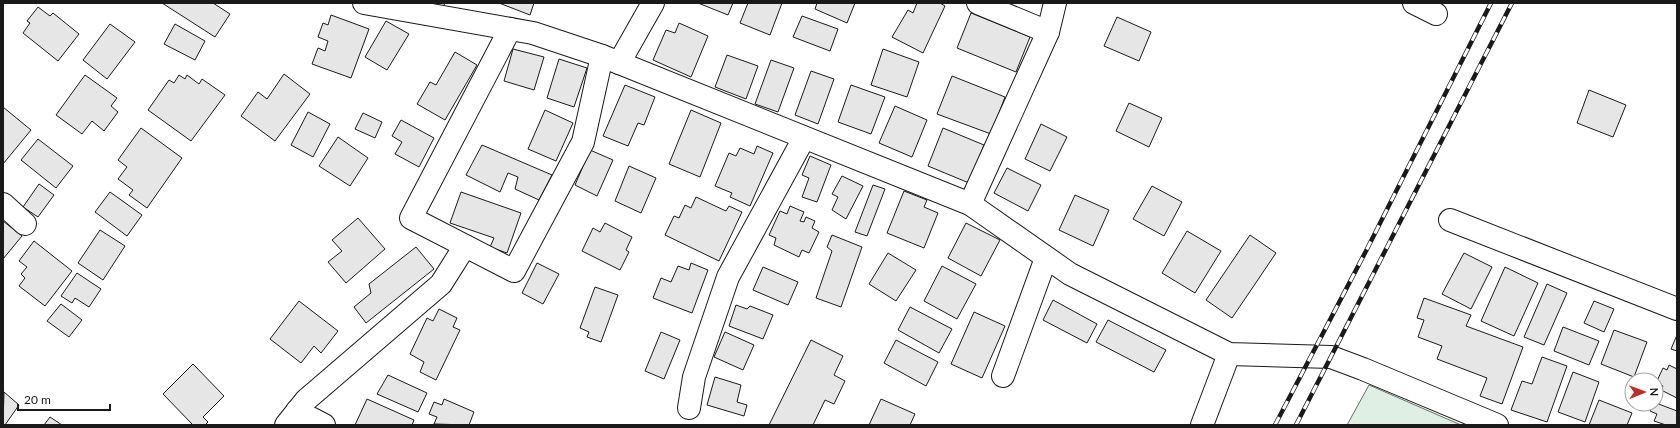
<svg xmlns="http://www.w3.org/2000/svg" width="1680" height="428" viewBox="0 0 1680 428" font-family="Lato,sans-serif">
<style>
.green{fill:#e0efe3;stroke:#6a6a6a}
.building{fill:#e6e6e6;stroke:#1a1a1a}
.lines{fill:none;stroke-linecap:round;stroke-linejoin:round}
.minor-casing{stroke:#1a1a1a;stroke-width:24}
.minor{stroke:#fff;stroke-width:22}
.rail-casing{stroke:#1a1a1a;stroke-width:4.5}
.rail{stroke:#fff;stroke-width:3;stroke-dasharray:9;stroke-linecap:butt}
</style>
<rect width="100%" height="100%" fill="#fff"/>
<!-- green -->
<path class="green" d="M1369,385l92,40h-114z"/>
<!-- building -->
<g class="building">
<path d="M162,3h51l17,11 -15,23z"/>
<path d="M429,3h16l-2,4z"/>
<path d="M499,3h35l-4,12z"/>
<path d="M698,3h35l-5,12z"/>
<path d="M748,3h34l-12,32 -30,-12z"/>
<path d="M817,3h38l-8,20 -32,-14z"/>
<path d="M917,3h23l5,3 -22,47 -31,-16 16,-27 5,3z"/>
<path d="M38,7l12,9 3,-3 26,21 -21,27 -35,-28 7,-10 -3,-2z"/>
<path d="M971,13l59,24 -14,35 -59,-24z"/>
<path d="M331,15l38,14 -18,49 -39,-14 6,-16 7,3 3,-10 -10,-4 5,-14 5,2z"/>
<path d="M802,16l36,13 -8,22 -37,-14z"/>
<path d="M1117,17l34,15 -12,29 -35,-15z"/>
<path d="M386,21l23,13 -22,36 -22,-13z"/>
<path d="M679,23l29,13 -17,41 -38,-17 13,-30 9,3z"/>
<path d="M110,24l25,18 -28,37 -24,-19z"/>
<path d="M175,24l30,17 -10,19 -31,-16z"/>
<path d="M513,49l31,8 -10,33 -30,-9z"/>
<path d="M883,49l36,13 -12,35 -36,-12z"/>
<path d="M455,52l22,13 -32,55 -28,-16 13,-22 6,3z"/>
<path d="M727,55l31,11 -12,33 -31,-12z"/>
<path d="M559,59l28,9 -13,39 -27,-9z"/>
<path d="M771,60l23,8 -16,44 -23,-8z"/>
<path d="M811,71l23,8 -16,45 -23,-9z"/>
<path d="M284,74l26,20 -35,47 -34,-25 17,-24 9,7z"/>
<path d="M85,75l32,23 -6,8 7,6 -14,19 -12,-10 -10,13 -26,-19z"/>
<path d="M179,75l6,4 2,-4 12,9 3,-5 23,16 -34,46 -43,-31 21,-30 5,3z"/>
<path d="M952,76l53,21 -14,37 -54,-20z"/>
<path d="M625,85l30,12 -11,28 -6,-2 -10,23 -25,-10z"/>
<path d="M851,85l34,12 -14,37 -33,-12z"/>
<path d="M1589,90l37,15 -13,32 -36,-14z"/>
<path d="M1129,103l33,15 -13,29 -33,-16z"/>
<path d="M895,106l32,14 -15,37 -33,-14z"/>
<path d="M3,107l28,23 -28,34z"/>
<path d="M545,110l28,13 -17,38 -28,-12z"/>
<path d="M691,110l30,13 -21,54 -31,-13z"/>
<path d="M308,112l22,12 -17,33 -22,-12z"/>
<path d="M363,113l19,9 -7,16 -20,-9z"/>
<path d="M401,120l33,18 -15,29 -24,-13 7,-12 -10,-6z"/>
<path d="M1041,124l26,13 -17,34 -25,-12z"/>
<path d="M141,128l41,30 -35,50 -18,-13 4,-5 -15,-11 9,-12 -9,-7z"/>
<path d="M943,128l41,17 -15,38 -41,-17z"/>
<path d="M338,137l30,21 -18,28 -31,-20z"/>
<path d="M38,139l35,27 -17,22 -35,-28z"/>
<path d="M482,145l70,30 -13,25 -24,-11 3,-12 -10,-4 -8,19 -34,-17z"/>
<path d="M757,146l16,7 -23,53 -20,-9 2,-4 -17,-7 14,-33 7,3 4,-8 14,6z"/>
<path d="M590,150l23,10 -16,36 -22,-11z"/>
<path d="M810,156l21,9 -14,37 -15,-5 7,-19 -7,-3z"/>
<path d="M629,166l27,12 -15,35 -26,-12z"/>
<path d="M1007,168l34,17 -13,26 -34,-18z"/>
<path d="M842,176l21,10 -17,33 -14,-9 6,-13 -6,-3z"/>
<path d="M39,184l15,11 -16,22 -15,-10z"/>
<path d="M873,185l12,4 -18,47 -12,-4z"/>
<path d="M1152,186l30,16 -18,34 -31,-17z"/>
<path d="M904,191l23,9 -3,7 14,6 -14,35 -37,-15z"/>
<path d="M110,192l32,23 -15,21 -32,-24z"/>
<path d="M461,192l60,21 -14,40 -17,-6 4,-9 -44,-15z"/>
<path d="M1075,195l34,15 -16,36 -34,-16z"/>
<path d="M696,197l30,14 3,-5 13,6 -23,49 -54,-26 9,-19 5,2 6,-13 6,3z"/>
<path d="M790,206l14,6 -4,9 4,1 2,-5 9,4 -3,7 7,4 -10,21 -7,-3 -3,7 -25,-12 2,-7 -7,-3 11,-24 7,3z"/>
<path d="M358,218l27,31 -39,34 -18,-21 14,-11 -10,-11z"/>
<path d="M3,221l19,15 -19,23z"/>
<path d="M605,223l27,14 -6,13 3,2 -9,18 -38,-19 11,-23 7,4z"/>
<path d="M966,223l34,17 -19,36 -33,-18z"/>
<path d="M100,230l25,16 -22,34 -25,-17z"/>
<path d="M1187,231l34,20 -26,42 -33,-20z"/>
<path d="M832,235l30,12 -21,60 -25,-9 16,-47 -5,-4z"/>
<path d="M1250,235l26,18 -44,65 -26,-18z"/>
<path d="M34,241l38,30 -27,35 -26,-20 6,-8 -4,-4 6,-7 -8,-6z"/>
<path d="M416,247l18,22 -68,54 -12,-16 17,-14 -2,-9z"/>
<path d="M888,253l28,17 -20,31 -27,-17z"/>
<path d="M1464,253l28,14 -21,42 -29,-15z"/>
<path d="M537,263l22,11 -16,30 -21,-11z"/>
<path d="M691,263l17,7 -16,43 -39,-15 8,-20 10,4 7,-16 11,4z"/>
<path d="M942,266l34,18 -19,35 -33,-18z"/>
<path d="M763,267l35,15 -10,23 -35,-15z"/>
<path d="M1505,267l33,16 -24,53 -33,-15z"/>
<path d="M77,273l24,16 -12,18 -14,-9 -3,5 -11,-7z"/>
<path d="M1547,284l20,9 -23,52 -20,-8z"/>
<path d="M595,287l23,8 -17,47 -14,-5 2,-5 -9,-4z"/>
<path d="M1424,298l47,17 -5,11 57,21 -21,57 -22,-8 7,-18 -50,-19 5,-13 -24,-9 6,-17 -7,-2z"/>
<path d="M1053,300l44,24 -10,19 -44,-23z"/>
<path d="M299,301l39,30 -17,22 -7,-7 -13,17 -31,-24z"/>
<path d="M1594,301l20,8 -10,23 -20,-9z"/>
<path d="M61,304l21,16 -13,17 -22,-16z"/>
<path d="M736,305l11,4 3,-3 23,9 -10,24 -34,-13z"/>
<path d="M910,307l42,22 -13,24 -41,-23z"/>
<path d="M439,309l18,9 -4,9 7,3 -24,50 -16,-8 4,-10 -14,-8 17,-36 6,3z"/>
<path d="M974,312l31,14 -23,52 -31,-14z"/>
<path d="M1108,320l58,30 -12,22 -58,-30z"/>
<path d="M1563,327l36,14 -10,24 -35,-14z"/>
<path d="M1614,330l33,12 -13,35 -33,-13z"/>
<path d="M661,332l19,8 -16,39 -19,-8z"/>
<path d="M725,332l29,13 -11,25 -29,-13z"/>
<path d="M1677,335v16l-6,-2z"/>
<path d="M811,340l32,16 -9,19 11,6 -11,23 -9,-4 -12,25h-44z"/>
<path d="M896,340l42,22 -12,24 -42,-23z"/>
<path d="M1542,357l25,9 -20,56 -36,-12 11,-29 10,3z"/>
<path d="M193,364l31,32 -21,21 5,5 -3,3h-12l-30,-31z"/>
<path d="M1669,365l8,4v29l-16,-8 2,-4 -7,-3 7,-15 4,2z"/>
<path d="M1573,372l26,10 -14,40 -27,-10z"/>
<path d="M388,375l39,18 -9,19 -41,-18z"/>
<path d="M715,377l26,8 -4,17 10,3 -3,11 -37,-11z"/>
<path d="M4,392l15,13 -14,20h-2z"/>
<path d="M367,399l47,21 -2,5h-57z"/>
<path d="M444,399l30,13 -5,13 -35,-1 3,-7 -8,-3 5,-12 8,3z"/>
<path d="M881,399l34,15 -5,11h-41z"/>
<path d="M1599,400l33,13 -5,12h-38z"/>
<path d="M1656,403l21,8v14h-11l-12,-4 3,-7 -7,-3 3,-7z"/>
<path d="M50,417l12,8h-18z"/>
</g>
<g class="lines">
<defs>
<g id="minor">
<path d="M364,3l169,30 69,23 368,148 100,70 159,80 102,3 32,12 134,56"/>
<path d="M978,3l70,29 7,-29"/>
<path d="M1414,3l22,11"/>
<path d="M510,29l-99,189 103,53 69,-129 19,-86"/>
<path d="M619,63l34,-60"/>
<path d="M3,204l22,20"/>
<path d="M970,204l78,-172"/>
<path d="M1450,220l227,89"/>
<path d="M1003,376l43,-118"/>
<path d="M689,408l5,-31 34,-100 76,-139"/>
<path d="M297,411l27,14"/>
<path d="M286,425l20,-25 135,-116 24,-38"/>
<path d="M1202,425l27,-71"/>
</g>
</defs>
<!-- minor casing -->
<use href="#minor" class="minor-casing"/>
<!-- minor -->
<use href="#minor" class="minor"/>
<defs>
<g id="rail">
<path d="M1275,425l91,-174 125,-248"/>
<path d="M1296,425l216,-422"/>
</g>
</defs>
<!-- rail casing -->
<use href="#rail" class="rail-casing"/>
<!-- rail -->
<use href="#rail" class="rail"/>
</g>
<!-- border -->
<rect width="1680" height="428" fill="none" stroke="#1a1a1a" stroke-width="8"/>
<!-- north arrow -->
<g transform="translate(1644 392) rotate(89)"><circle r="19" fill="#ffffff" stroke="#a3a3a3"/>
<path d="M0-3L7 15L0 10L-7 15Z" fill="#c62828"/>
<text y="-6" font-size="11" font-weight="bold" text-anchor="middle" fill="#1a1a1a">N</text>
</g>
<!-- scale -->
<path d="M18 404v6h92v-6" fill="none" stroke="#1a1a1a" stroke-width="2"/>
<text x="24" y="404" font-size="12" fill="#1a1a1a" stroke="#ffffff" stroke-width="3" paint-order="stroke">20 m</text>
</svg>
